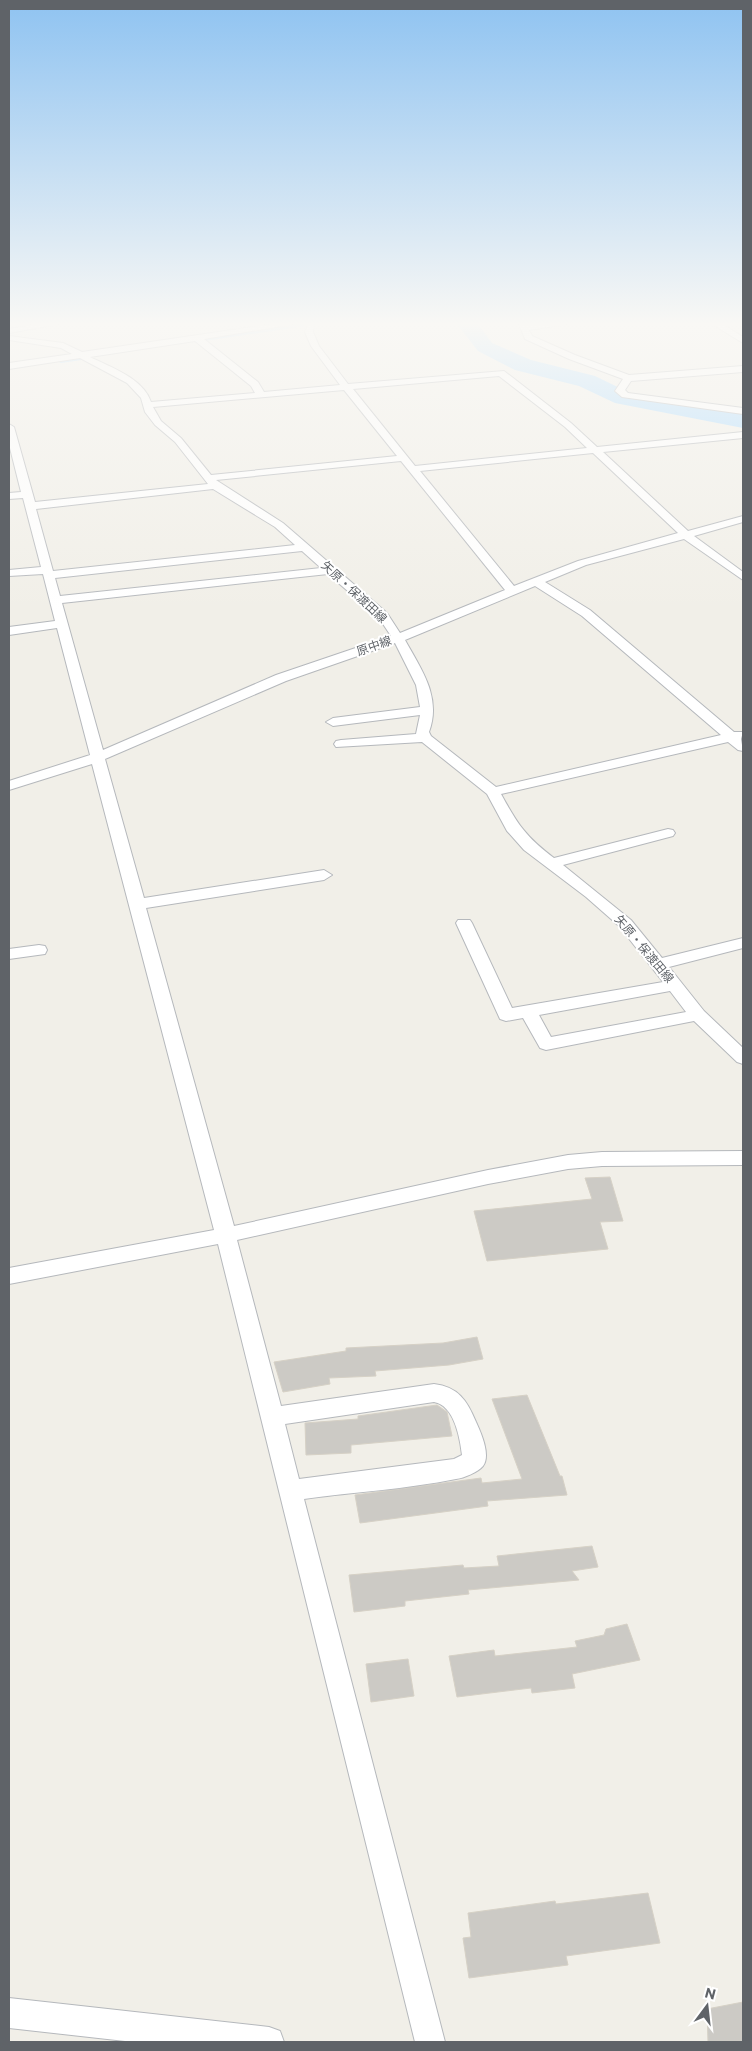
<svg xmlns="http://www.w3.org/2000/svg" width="752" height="2051" viewBox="0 0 752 2051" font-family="Commissioner,'Noto Sans JP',sans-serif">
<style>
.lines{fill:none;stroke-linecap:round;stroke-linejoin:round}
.stream{stroke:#aadaff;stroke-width:4}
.river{fill:#aadaff;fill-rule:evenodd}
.building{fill:#cccac5;stroke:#d6d1c6}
.street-casing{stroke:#b5b8bc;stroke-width:2}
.street{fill:#fff;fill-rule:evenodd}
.labels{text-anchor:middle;stroke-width:4;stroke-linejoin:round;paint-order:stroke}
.far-street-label{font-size:12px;fill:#5f6368;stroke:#fff}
</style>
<rect width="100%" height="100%" fill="#f1efe8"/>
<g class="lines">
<!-- stream -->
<g class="stream">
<path d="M197,340l109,-16"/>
<path d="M61,361l27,-4"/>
</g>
<!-- river -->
<path class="river" d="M457,324h21l14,19 39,17 64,16 35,17 113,21v14l-128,-25 -36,-17 -64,-16 -37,-19z"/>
</g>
<!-- building -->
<g class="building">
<path d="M610,1177l13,44 -23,1 8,27 -121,12 -13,-50 118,-12 -7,-21z"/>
<path d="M477,1337l6,22 -34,6 -74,6 1,5 -47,2 1,6 -47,8 -9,-30 72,-11v-3l97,-5z"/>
<path d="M527,1395l33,81h2l5,19 -80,6 1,5 -128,17 -5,-28 126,-17 1,5 40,-4 -30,-80z"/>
<path d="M437,1405l10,7 5,24 -101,9v8l-45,2 -1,-32 53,-4v-3z"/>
<path d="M592,1546l6,21 -26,4 7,9 -111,10 1,4 -64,7v5l-51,6 -5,-37 114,-10 1,3 35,-2 -2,-10z"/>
<path d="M627,1624l13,36 -68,14 3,14 -43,5 -1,-5 -74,9 -8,-41 45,-6 1,6 82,-9 -2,-6 29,-6 2,-6z"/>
<path d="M408,1659l6,37 -43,6 -5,-38z"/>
<path d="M648,1893l12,50 -94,13 2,9 -99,13 -6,-40 8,-1 -3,-24 87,-12 1,3z"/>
<path d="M743,2002v40h-35l-1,-33z"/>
</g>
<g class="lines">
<defs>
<g id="street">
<path d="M38,324h20l-49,9v-4z"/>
<path d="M273,324h21l-90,15 54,43 6,10 76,-7 -29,-39 -6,-14 2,-5 -3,-3h10l-1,8 6,14 29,38 156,-13 67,52 26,24 146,-15v6l-140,14 85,79 55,-15v6l-49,14 49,36v8l-59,-41 -98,26 -41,17 45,28 144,122h9l-2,7 2,12 -5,-1 -10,-8 -227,52c17,31 25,43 53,64l114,-29 5,1 2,3 -2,3 -110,29 68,55 31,38 81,-20v10l-74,19 35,44 39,37v16l-6,-2 -43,-41 -148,29 -6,-2 -17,-30 -17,3 -6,-2 -44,-96 2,-3h12l2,3 40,85 151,-26 -44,-56 -33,-29 -62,-47 -17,-19 -20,-37 -65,-52 -86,5 -2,-3 2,-3 5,-1 75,-6 4,-19 -87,11 -7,-4 7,-4 87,-11 -4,-22 -21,-42 -109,38 -181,78 39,139 180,-28 8,5 -8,5 -178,28 88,318 254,-56 80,-15 34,-3 141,-1v14l-141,1 -34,3 -80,15 -251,56 44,166 153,-22c24,3 33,16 42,38 5,11 15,33 7,44 -5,6 -19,12 -27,13 -49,10 -102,13 -152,20l141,543h-30l-197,-798 -209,40v-16l205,-38 -122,-466 -83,26v-9l81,-26 -33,-127 -48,7v-8l46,-6 -12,-47 -34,2v-6l32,-3 -18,-69 -14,1v-6l12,-1 -12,-48v-20l5,3 21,75 173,-18 -33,-42 -20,-17 -10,-13 -4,-14 -14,-15 -47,-25 -71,11v-6l63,-9 -11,-6 -52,-8v-4l54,7 19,9zM195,341l56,45 4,7 -104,9c-8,-24 -41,-35 -61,-45zM499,376l66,51 22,21 -172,18 -62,-77zM344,390l53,66 -186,19 -30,-37 -20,-17 -8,-14zM593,453l85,80 -100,28 -64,25 -94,-115zM401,461l104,129 -105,43 -13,-20 -104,-90 -67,-43zM213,489l62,38 20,18 -242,26 -17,-62zM302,551l19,17 -261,28 -5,-18zM328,574l51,44 12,18 -115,39 -173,75 -41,-147zM535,586l47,30 139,119 -225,52 -65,-51 -2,-4c13,-35 -8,-63 -24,-92zM670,991l16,21 -135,25 -12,-22zM434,1402c20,3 26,36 28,53l-8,4 -155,20 -14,-55z"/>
<path d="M519,324h48l-38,6 3,6 43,19 54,20 114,-9v6l-112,9 -6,9 3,3 115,15v6l-121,-17 -7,-6 8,-12 -54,-20 -44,-20z"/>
<path d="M712,324h10l21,13v6z"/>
<path d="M39,945l6,1 2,4 -2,4 -36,5v-10z"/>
<path d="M9,1998l260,29 11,4 4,11h-150l-125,-14z"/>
</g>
</defs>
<!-- street casing -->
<use href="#street" class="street-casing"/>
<!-- street -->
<use href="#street" class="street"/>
</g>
<!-- sky -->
<linearGradient id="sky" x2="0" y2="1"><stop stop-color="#8fc3f1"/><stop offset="0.53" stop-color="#f9f8f5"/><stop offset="1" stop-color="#f9f8f5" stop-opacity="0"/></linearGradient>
<rect width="752" height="611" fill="url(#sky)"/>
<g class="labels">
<!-- far-street labels -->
<g class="far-street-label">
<text transform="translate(354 592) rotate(43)" y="4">矢原・保渡田線</text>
<text transform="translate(374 646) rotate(-19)" y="4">原中線</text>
<text transform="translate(644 949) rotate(50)" y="4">矢原・保渡田線</text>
</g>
</g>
<!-- border -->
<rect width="752" height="2051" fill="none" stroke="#5f6368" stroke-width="20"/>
<!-- north arrow -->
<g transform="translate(707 2006) rotate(15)" stroke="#ffffff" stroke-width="4" paint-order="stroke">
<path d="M0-4L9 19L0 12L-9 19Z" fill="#5f6368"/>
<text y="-8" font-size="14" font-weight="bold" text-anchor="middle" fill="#5f6368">N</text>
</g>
</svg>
